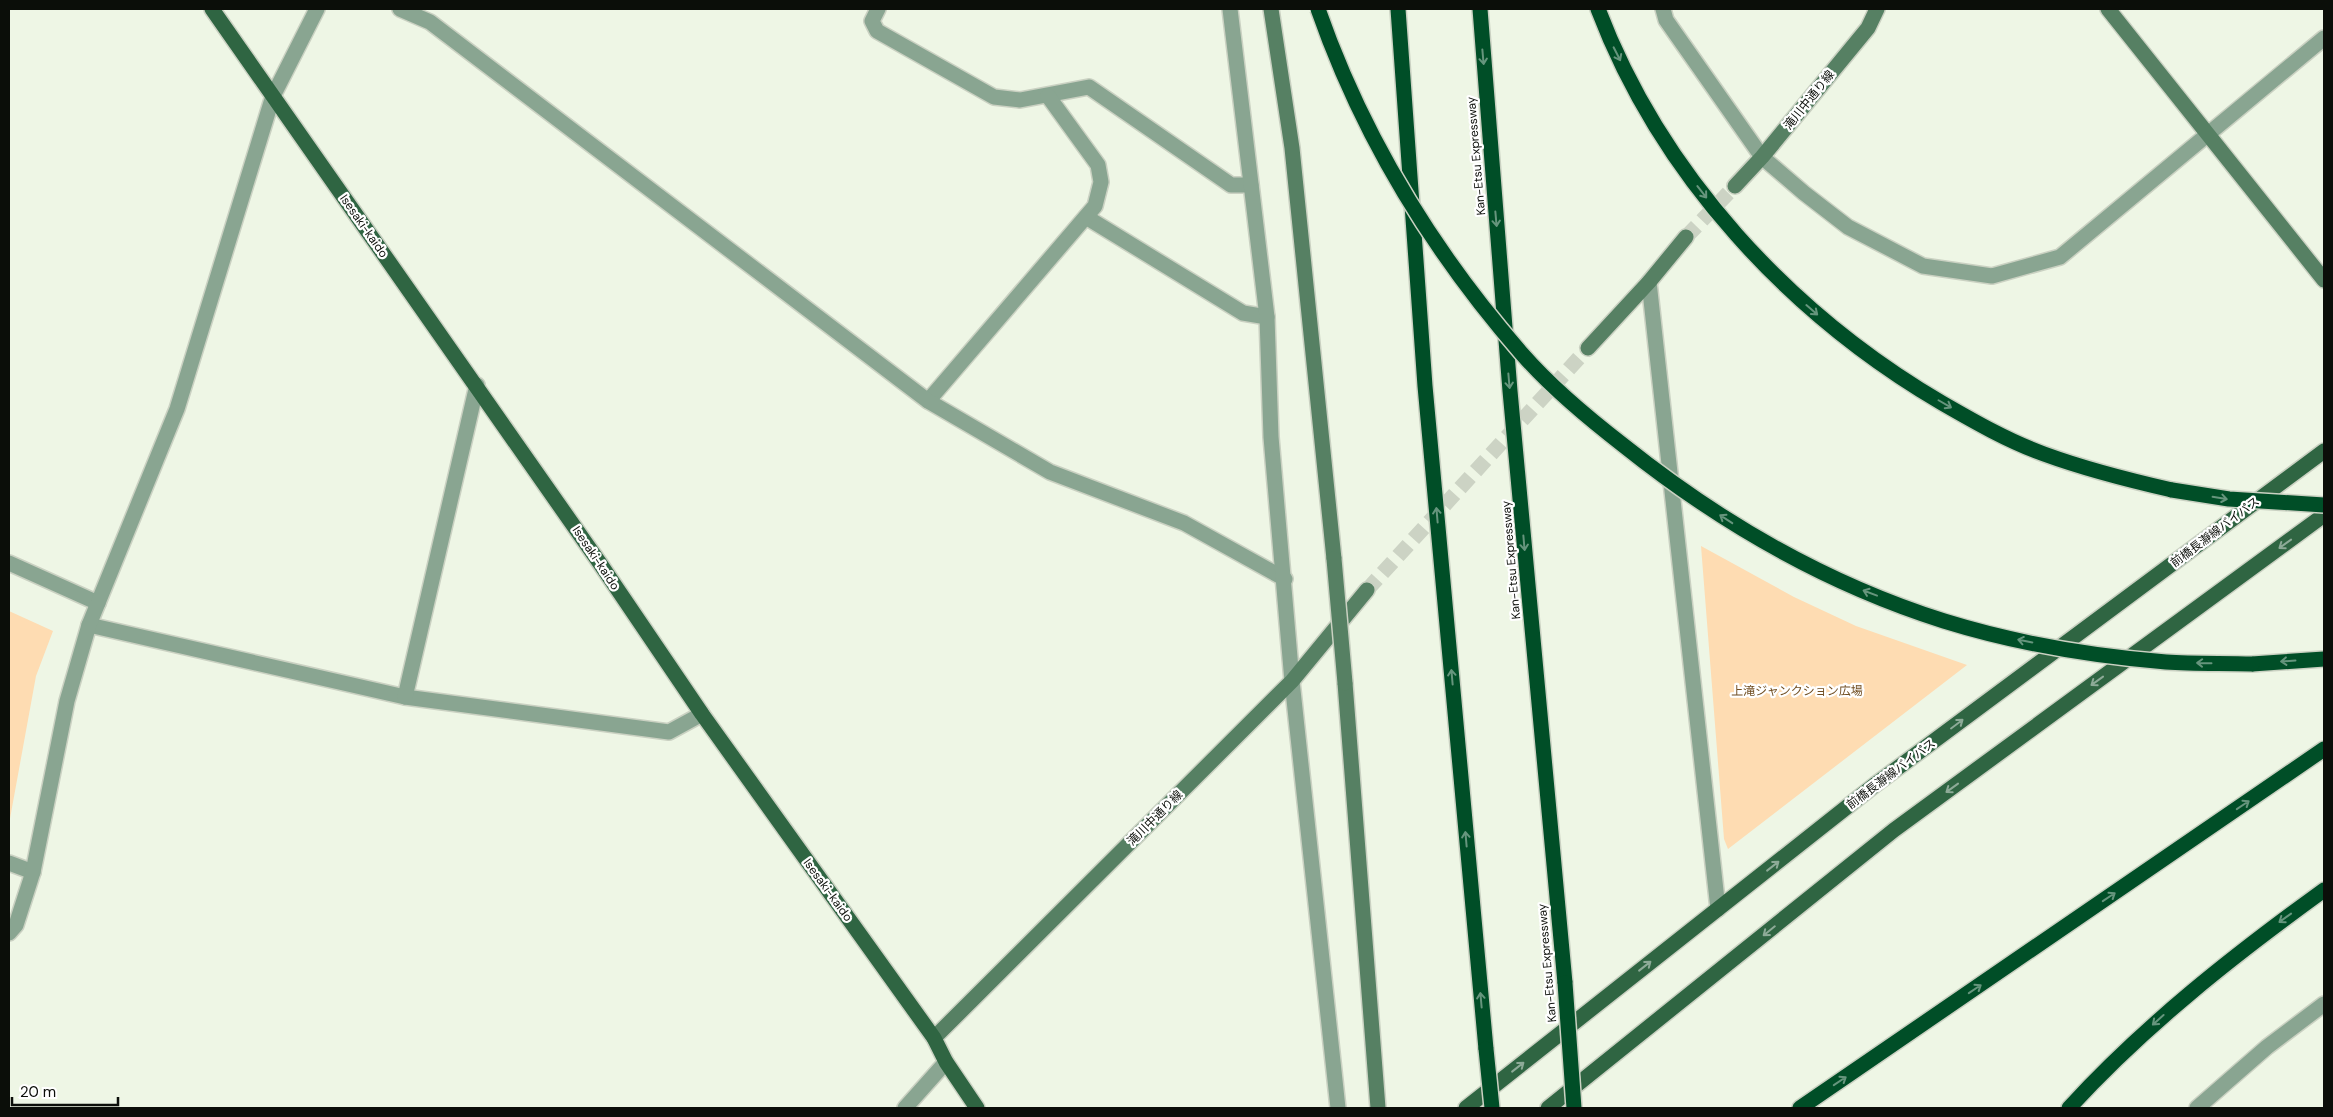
<svg xmlns="http://www.w3.org/2000/svg" width="2333" height="1117" viewBox="0 0 2333 1117" font-family="'DM Sans','Noto Sans JP',sans-serif">
<style>
.green{fill:#fedcb2}
.lines{fill:none;stroke-linecap:round;stroke-linejoin:round}
.secondary-tunnel{stroke:#ccd3c4;stroke-width:15;stroke-dasharray:15 8;stroke-linecap:butt}
.lane-casing{stroke:#cad1c2;stroke-width:18}
.street-casing{stroke:#cad1c2;stroke-width:18}
.secondary-casing{stroke:#cad1c2;stroke-width:18}
.primary-casing{stroke:#cad1c2;stroke-width:18}
.highway-casing{stroke:#cad1c2;stroke-width:18}
.lane{stroke:#89a591;stroke-width:15}
.street{stroke:#89a591;stroke-width:15}
.secondary{stroke:#568063;stroke-width:15}
.primary{stroke:#2f6542;stroke-width:15}
.highway{stroke:#004e27;stroke-width:15}
.secondary-bridge-casing{stroke:#cad1c2;stroke-width:18;stroke-linecap:butt}
.highway-bridge-casing{stroke:#cad1c2;stroke-width:18;stroke-linecap:butt}
.secondary-bridge{stroke:#568063;stroke-width:15}
.highway-bridge{stroke:#004e27;stroke-width:15}
.oneway{stroke:#66957d}
.oneway2{stroke:#8daa97}
.labels{text-anchor:middle;stroke-width:4.5;stroke-linejoin:round;paint-order:stroke}
.street-label{font-size:12px;fill:#0b0e09;stroke:#fff}
.park-label{font-size:12px;fill:#714f23;stroke:#fff}
</style>
<rect width="100%" height="100%" fill="#eef6e5"/>
<!-- green -->
<g class="green">
<path d="M1701,546l93,51 62,29 111,39 -239,184 -4,-10z"/>
<path d="M9,611l44,20 -17,45 -27,148z"/>
</g>
<g class="lines">
<!-- secondary-tunnel -->
<g class="secondary-tunnel">
<path d="M1686,237l49,-51"/>
<path d="M1367,590l221,-242"/>
</g>
<defs>
<g id="lane">
<path d="M878,9l-6,12 5,10 117,66 26,3 69,-13 142,98h20"/>
<path d="M1086,217l157,96 24,4"/>
<path d="M1649,282l69,627"/>
<path d="M928,401l167,-195 6,-24 -3,-17 -50,-69"/>
<path d="M9,563l89,40"/>
</g>
<g id="street">
<path d="M400,9l30,13 498,379 122,71 134,51 101,56"/>
<path d="M1230,9l37,308 4,120 21,244 46,427"/>
<path d="M1663,9l3,11 96,137 42,36 44,34 75,39 69,10 68,-19 264,-219"/>
<path d="M89,625l316,72 264,35 33,-18"/>
<path d="M405,697l72,-312"/>
<path d="M9,863l24,9"/>
<path d="M9,933l7,-8 17,-53 34,-171 22,-76 88,-216 96,-313 44,-87"/>
<path d="M905,1108l41,-46"/>
<path d="M2197,1108l70,-61 57,-43"/>
</g>
<g id="secondary">
<path d="M1271,9l21,139 42,411"/>
<path d="M2108,9l216,271"/>
<path d="M1735,186l27,-29 106,-129 9,-19"/>
<path d="M1588,348l61,-66 37,-45"/>
<path d="M1345,683l33,425"/>
<path d="M934,1038l358,-357 75,-91"/>
</g>
<g id="primary">
<path d="M212,9l387,553 103,152 232,324 12,24 31,46"/>
<path d="M1466,1108l410,-324 448,-333"/>
<path d="M1548,1108l346,-278 430,-315"/>
</g>
<g id="highway">
<path d="M1398,9l27,377 61,663"/>
<path d="M1480,9l30,382 55,592"/>
<path d="M1598,9c63,166 192,305 344,394 33,19 66,38 102,51 41,15 84,26 128,36"/>
<path d="M2252,664l72,-5"/>
<path d="M1800,1108l524,-359"/>
<path d="M2069,1108c76,-83 164,-152 255,-218"/>
</g>
</defs>
<!-- lane casing -->
<use href="#lane" class="lane-casing"/>
<!-- street casing -->
<use href="#street" class="street-casing"/>
<!-- secondary casing -->
<use href="#secondary" class="secondary-casing"/>
<!-- primary casing -->
<use href="#primary" class="primary-casing"/>
<!-- highway casing -->
<use href="#highway" class="highway-casing"/>
<!-- lane -->
<use href="#lane" class="lane"/>
<!-- street -->
<use href="#street" class="street"/>
<!-- secondary -->
<use href="#secondary" class="secondary"/>
<!-- primary -->
<use href="#primary" class="primary"/>
<!-- highway -->
<use href="#highway" class="highway"/>
<defs>
<path id="secondary-bridge" d="M1334,559l11,124"/>
<g id="highway-bridge">
<path d="M1318,9c45,129 115,243 205,346 29,33 65,63 100,90 95,76 204,139 321,176 71,22 148,35 222,41 29,2 58,1 86,2"/>
<path d="M2172,490l57,9 95,6"/>
<path d="M1565,983l9,125"/>
<path d="M1486,1049l6,59"/>
</g>
</defs>
<!-- secondary-bridge casing -->
<use href="#secondary-bridge" class="secondary-bridge-casing"/>
<!-- highway-bridge casing -->
<use href="#highway-bridge" class="highway-bridge-casing"/>
<!-- secondary-bridge -->
<use href="#secondary-bridge" class="secondary-bridge"/>
<!-- highway-bridge -->
<use href="#highway-bridge" class="highway-bridge"/>
</g>
<!-- one-way arrows -->
<defs><path id="oneway-shaft" d="M-6 0H5M1.5-3L5.5 0L1.5 3" fill="none" stroke-width="1.6" stroke-linecap="round" stroke-linejoin="round" transform="scale(1.25)"/></defs>
<g class="oneway">
<use href="#oneway-shaft" transform="translate(1617 54) rotate(63)"/>
<use href="#oneway-shaft" transform="translate(1483 57) rotate(85)"/>
<use href="#oneway-shaft" transform="translate(1702 192) rotate(52)"/>
<use href="#oneway-shaft" transform="translate(1496 219) rotate(85)"/>
<use href="#oneway-shaft" transform="translate(1812 310) rotate(41)"/>
<use href="#oneway-shaft" transform="translate(1509 381) rotate(85)"/>
<use href="#oneway-shaft" transform="translate(1945 404) rotate(30)"/>
<use href="#oneway-shaft" transform="translate(2220 498) rotate(9)"/>
<use href="#oneway-shaft" transform="translate(1437 515) rotate(-95)"/>
<use href="#oneway-shaft" transform="translate(1726 519) rotate(-147)"/>
<use href="#oneway-shaft" transform="translate(1524 543) rotate(85)"/>
<use href="#oneway-shaft" transform="translate(1870 593) rotate(-159)"/>
<use href="#oneway-shaft" transform="translate(2025 641) rotate(-169)"/>
<use href="#oneway-shaft" transform="translate(2288 661) rotate(176)"/>
<use href="#oneway-shaft" transform="translate(2204 663) rotate(-179)"/>
<use href="#oneway-shaft" transform="translate(1452 677) rotate(-95)"/>
<use href="#oneway-shaft" transform="translate(2243 805) rotate(-34)"/>
<use href="#oneway-shaft" transform="translate(1466 839) rotate(-95)"/>
<use href="#oneway-shaft" transform="translate(2109 897) rotate(-34)"/>
<use href="#oneway-shaft" transform="translate(2285 918) rotate(144)"/>
<use href="#oneway-shaft" transform="translate(1975 989) rotate(-34)"/>
<use href="#oneway-shaft" transform="translate(1481 1000) rotate(-95)"/>
<use href="#oneway-shaft" transform="translate(2158 1020) rotate(138)"/>
<use href="#oneway-shaft" transform="translate(1840 1081) rotate(-34)"/>
</g>
<g class="oneway2">
<use href="#oneway-shaft" transform="translate(2285 544) rotate(144)"/>
<use href="#oneway-shaft" transform="translate(2097 681) rotate(144)"/>
<use href="#oneway-shaft" transform="translate(1957 724) rotate(-37)"/>
<use href="#oneway-shaft" transform="translate(1952 788) rotate(144)"/>
<use href="#oneway-shaft" transform="translate(1773 866) rotate(-38)"/>
<use href="#oneway-shaft" transform="translate(1769 931) rotate(141)"/>
<use href="#oneway-shaft" transform="translate(1645 966) rotate(-38)"/>
<use href="#oneway-shaft" transform="translate(1518 1067) rotate(-38)"/>
</g>
<g class="labels">
<!-- street labels -->
<g class="street-label">
<text transform="translate(1809 100) rotate(-51)" y="4">滝川中通り線</text>
<text transform="translate(1476 156) rotate(-95)" y="4">Kan-Etsu Expressway</text>
<text transform="translate(364 226) rotate(55)" y="4">Isesaki-kaido</text>
<text transform="translate(2215 532) rotate(-37)" y="4">前橋長瀞線バイパス</text>
<text transform="translate(596 558) rotate(56)" y="4">Isesaki-kaido</text>
<text transform="translate(1511 560) rotate(-95)" y="4">Kan-Etsu Expressway</text>
<text transform="translate(1891 774) rotate(-37)" y="4">前橋長瀞線バイパス</text>
<text transform="translate(1155 818) rotate(-45)" y="4">滝川中通り線</text>
<text transform="translate(828 890) rotate(54)" y="4">Isesaki-kaido</text>
<text transform="translate(1547 963) rotate(-95)" y="4">Kan-Etsu Expressway</text>
</g>
<!-- park labels -->
<g class="park-label">
<text x="1797" y="695">上滝ジャンクション広場</text>
</g>
</g>
<!-- border -->
<rect width="2333" height="1117" fill="none" stroke="#0b0e09" stroke-width="20"/>
<!-- scale -->
<path d="M12 1097v8h106v-8" fill="none" stroke="#0b0e09" stroke-width="2.5"/>
<text x="20" y="1097" font-size="15" fill="#0b0e09" stroke="#ffffff" stroke-width="4" paint-order="stroke">20 m</text>
</svg>
